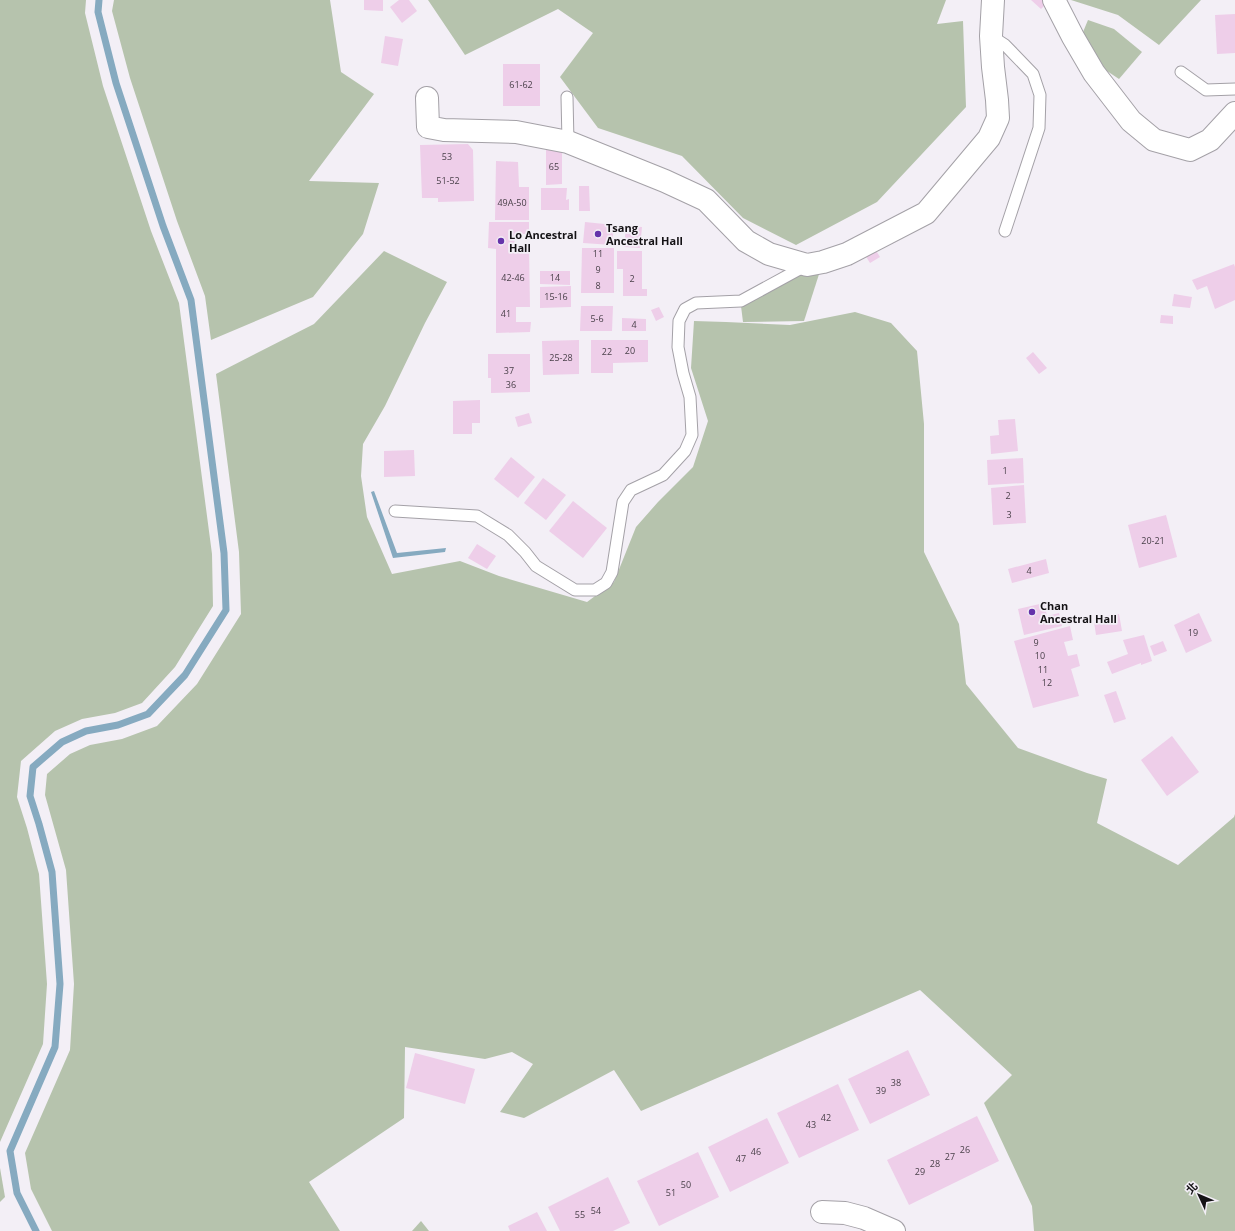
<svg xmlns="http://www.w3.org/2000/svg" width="1235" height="1231" viewBox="0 0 1235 1231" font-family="'Open Sans','Noto Sans TC',sans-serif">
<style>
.green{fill:#b6c3ad}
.water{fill:#86aac0}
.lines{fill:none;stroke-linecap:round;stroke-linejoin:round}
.stream{stroke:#86aac0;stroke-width:7}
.building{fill:#eecee9}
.lane-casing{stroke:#a4a1a7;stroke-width:13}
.street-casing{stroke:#a4a1a7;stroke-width:24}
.lane{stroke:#fff;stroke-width:11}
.street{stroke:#fff;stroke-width:22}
.poi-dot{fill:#6533aa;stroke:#f3eff6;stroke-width:1.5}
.labels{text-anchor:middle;stroke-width:3.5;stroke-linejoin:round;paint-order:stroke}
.number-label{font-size:9px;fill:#4a414a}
.poi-label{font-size:11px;font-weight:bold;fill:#141215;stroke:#f3eff6;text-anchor:start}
</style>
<rect width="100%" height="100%" fill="#f3eff6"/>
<!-- green -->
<g class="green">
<path d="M0,0h86l-1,13 18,73 48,145 28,72 33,251 1,52 -38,61 -33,36 -27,10 -33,6 -27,12 -34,30 -4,36 10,31 12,46 8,110 -4,60 -43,98z"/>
<path d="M114,0h216l11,72 33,22 -65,87 70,2 -16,51 -50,63 -102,43 -6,-44 -28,-75 -47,-143 -18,-67z"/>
<path d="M428,0h518l-9,24 26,-3 3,86 -89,95 -81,43 -53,-27 -61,-62 -84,-28 -38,-51 33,-44 -35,-24 -93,46z"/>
<path d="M1071,0h130l-42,45 -41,-30z"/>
<path d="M1088,20l26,9 28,23 -23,27 -18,-12 -18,-35z"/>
<path d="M384,251l63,31 -22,41 -40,83 -22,38 -2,32 6,41 25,57 68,-13 39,15 88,26 27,-20 22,-55 22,-25 35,-35 15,-46 -17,-53 3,-47 32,1 64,3 65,-13 36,11 26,28 7,73v128l35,72 7,60 52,64 69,25 20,6 -10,44 81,42 56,-48 1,-3v417h-201l-2,-25 -48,-103 28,-28 -92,-85 -279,121 -27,-41 -90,48 -24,-6 33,-48 -21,-12 -27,7 -80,-12 -1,71 -95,64 31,49h-288l-21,-42 -6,-36 45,-103 4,-66 -8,-114 -21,-75 2,-21 23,-20 20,-9 32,-6 35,-13 40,-42 44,-70 -2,-62 -23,-178 98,-50z"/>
<path d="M821,268l-17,53 -61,1 -2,-16 62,-33z"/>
<path d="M0,1168l5,29 -5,5z"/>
<path d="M421,1221l8,10h-17z"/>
</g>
<!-- water -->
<path class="water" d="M374,491l23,62 49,-5 -1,4 -52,6 -22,-66z"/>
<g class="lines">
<!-- stream -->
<path class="stream" d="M36,1231l-19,-38 -7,-42 45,-104 5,-63 -8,-112 -13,-48 -9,-28 3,-29 29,-25 24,-11 32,-6 30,-11 37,-39 41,-65 -2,-57 -33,-253 -28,-74 -47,-143 -18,-71 1,-12"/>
</g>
<!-- building -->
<g class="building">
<path d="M364,0h19v11l-19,-1z"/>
<path d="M399,0h10l8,11 -15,12 -12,-16z"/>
<path d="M1031,0h19l-9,9z"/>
<path d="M1235,14v39l-18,1 -2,-39z"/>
<path d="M385,36l18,3 -5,27 -17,-3z"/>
<rect x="503" y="64" width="37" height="42"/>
<path d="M468,144l5,6 1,51 -36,1v-4h-16l-2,-53z"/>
<path d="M546,150h16v34l-16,1z"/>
<path d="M496,161l22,1 1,25h10v33h-34z"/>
<path d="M579,186h10l1,25h-11z"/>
<path d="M541,188h26l-1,12 3,-1v11h-28z"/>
<path d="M489,222h40v12h-14l-1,15 15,-1 1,59h-14v15h15l-1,10 -34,1v-84l-8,-1z"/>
<path d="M585,222l29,3 -2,20 -29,-2z"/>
<path d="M626,226l16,1 -2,21 -16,-1z"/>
<path d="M582,248h32v45h-33z"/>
<path d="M875,249l5,8 -10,6 -5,-8z"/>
<path d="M617,251h25v38h5v7h-24v-27h-6z"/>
<path d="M1234,264l1,3v33l-20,9 -8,-23 -10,4 -5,-10z"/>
<path d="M540,271h30v14l-30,-1z"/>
<path d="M571,286v21l-31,1v-21z"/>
<path d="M1174,294l18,3 -2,11 -18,-2z"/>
<path d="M581,306h32l-1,25h-32z"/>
<path d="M659,307l5,10 -8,4 -5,-11z"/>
<path d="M1161,315l12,1v8l-13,-1z"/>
<path d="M622,318l24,1v12h-24z"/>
<path d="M579,340v34l-36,1 -1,-34z"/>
<path d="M591,340h57v22l-35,1v10h-22z"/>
<path d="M1033,352l14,16 -8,6 -13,-16z"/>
<path d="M488,354h42v38l-39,1v-15h-3z"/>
<path d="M480,400v23h-8v11h-19v-33z"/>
<path d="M529,413l3,10 -14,4 -3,-10z"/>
<path d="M1015,419l3,32 -27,3 -1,-18 9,-1 -1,-15z"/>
<path d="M414,450l1,26 -31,1v-26z"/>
<path d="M511,457l24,20 -17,21 -24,-19z"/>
<path d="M1023,458l1,25 -36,2 -1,-25z"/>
<path d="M543,478l23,17 -20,25 -22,-17z"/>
<path d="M1024,485l2,38 -33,2 -2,-37z"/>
<path d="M573,501l34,27 -24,30 -34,-27z"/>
<path d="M1166,515l11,42 -38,11 -11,-43z"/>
<path d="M477,544l19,12 -9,13 -19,-11z"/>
<path d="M1046,559l3,14 -37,10 -4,-14z"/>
<path d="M1044,603l3,13 12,-3 3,13 -38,9 -6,-26z"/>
<path d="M1199,613l13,28 -26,12 -12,-28z"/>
<path d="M1119,614l3,17 -26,4 -2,-13h6l-1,-5z"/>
<path d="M1070,626l3,14 -9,2 4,14 9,-2 3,12 -9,3 8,27 -46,12 -19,-67z"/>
<path d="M1144,635l8,26 -11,4v-2l-29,11 -5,-12 21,-8 -5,-14z"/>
<path d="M1163,641l4,10 -13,5 -4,-10z"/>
<path d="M1116,691l10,28 -12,4 -10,-28z"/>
<path d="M1172,736l27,36 -32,24 -26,-36z"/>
<path d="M908,1050l22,45 -60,29 -22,-45z"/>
<path d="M415,1053l60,16 -10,35 -59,-16z"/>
<path d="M838,1084l21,46 -60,28 -22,-45z"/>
<path d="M977,1116l22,45 -90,44 -22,-45z"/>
<path d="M767,1118l22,45 -59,29 -22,-45z"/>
<path d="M698,1152l21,45 -60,29 -22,-45z"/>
<path d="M608,1177l22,46 -17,8h-53l-12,-24z"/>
<path d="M537,1212l10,19h-37l-2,-5z"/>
</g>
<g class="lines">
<defs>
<g id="lane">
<path d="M991,36l14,9 28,29 7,21 -1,33 -34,103"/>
<path d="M1181,72l25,18 29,-1"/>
<path d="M567,97l1,45"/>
<path d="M395,511l82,5 31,19 17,17 11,14 39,24h20l11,-7 6,-11 11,-70 8,-12 32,-15 22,-24 7,-16 -2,-38 -7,-24 -5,-26 1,-26 6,-12 11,-6 45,-2 66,-36"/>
</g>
<g id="street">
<path d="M1054,0l19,37 21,36 37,48 23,19 36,10 20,-10 25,-27"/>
<path d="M427,98l1,29 16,3 72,2 52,10 97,39 41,19 40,41 23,13 38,11 16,-3 24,-8 79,-41 63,-75 9,-20 -1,-18 -4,-33 -2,-31 2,-36"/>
<path d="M822,1212l23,1 19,5 30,13"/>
</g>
</defs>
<!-- lane casing -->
<use href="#lane" class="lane-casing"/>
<!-- street casing -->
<use href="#street" class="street-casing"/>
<!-- lane -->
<use href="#lane" class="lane"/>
<!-- street -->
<use href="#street" class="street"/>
</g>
<!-- markers -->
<g class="poi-dot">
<circle cx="598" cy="234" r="4"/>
<circle cx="501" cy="241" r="4"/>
<circle cx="1032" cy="612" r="4"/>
</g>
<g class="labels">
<!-- number labels -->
<g class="number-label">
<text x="521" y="88">61-62</text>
<text x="447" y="160">53</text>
<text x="554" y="170">65</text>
<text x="448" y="184">51-52</text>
<text x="512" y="206">49A-50</text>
<text x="598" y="257">11</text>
<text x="598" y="273">9</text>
<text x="513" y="281">42-46</text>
<text x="555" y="281">14</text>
<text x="632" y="282">2</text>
<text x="598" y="289">8</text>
<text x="556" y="300">15-16</text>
<text x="506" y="317">41</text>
<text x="597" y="322">5-6</text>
<text x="634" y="328">4</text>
<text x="630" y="354">20</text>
<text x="607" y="355">22</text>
<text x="561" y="361">25-28</text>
<text x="509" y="374">37</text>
<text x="511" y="388">36</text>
<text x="1005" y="474">1</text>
<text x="1008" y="499">2</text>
<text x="1009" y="518">3</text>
<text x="1153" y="544">20-21</text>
<text x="1029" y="574">4</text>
<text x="1193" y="636">19</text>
<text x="1036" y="646">9</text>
<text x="1040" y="659">10</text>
<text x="1043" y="673">11</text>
<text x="1047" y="686">12</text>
<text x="896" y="1086">38</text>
<text x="881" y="1094">39</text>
<text x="826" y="1121">42</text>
<text x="811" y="1128">43</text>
<text x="965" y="1153">26</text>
<text x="756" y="1155">46</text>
<text x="950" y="1160">27</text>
<text x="741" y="1162">47</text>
<text x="935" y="1167">28</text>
<text x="920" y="1175">29</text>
<text x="686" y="1188">50</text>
<text x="671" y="1196">51</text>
<text x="596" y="1214">54</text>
<text x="580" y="1218">55</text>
</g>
<!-- poi labels -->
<g class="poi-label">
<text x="606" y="232">Tsang<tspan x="606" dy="13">Ancestral Hall</tspan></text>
<text x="509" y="239">Lo Ancestral<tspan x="509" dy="13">Hall</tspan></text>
<text x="1040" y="610">Chan<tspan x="1040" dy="13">Ancestral Hall</tspan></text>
</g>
</g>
<!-- north arrow -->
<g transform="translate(1199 1195) rotate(314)" stroke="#f3eff6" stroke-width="3" paint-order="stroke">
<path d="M0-3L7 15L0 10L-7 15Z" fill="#141215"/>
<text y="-6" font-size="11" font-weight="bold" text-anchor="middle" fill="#141215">北</text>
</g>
</svg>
